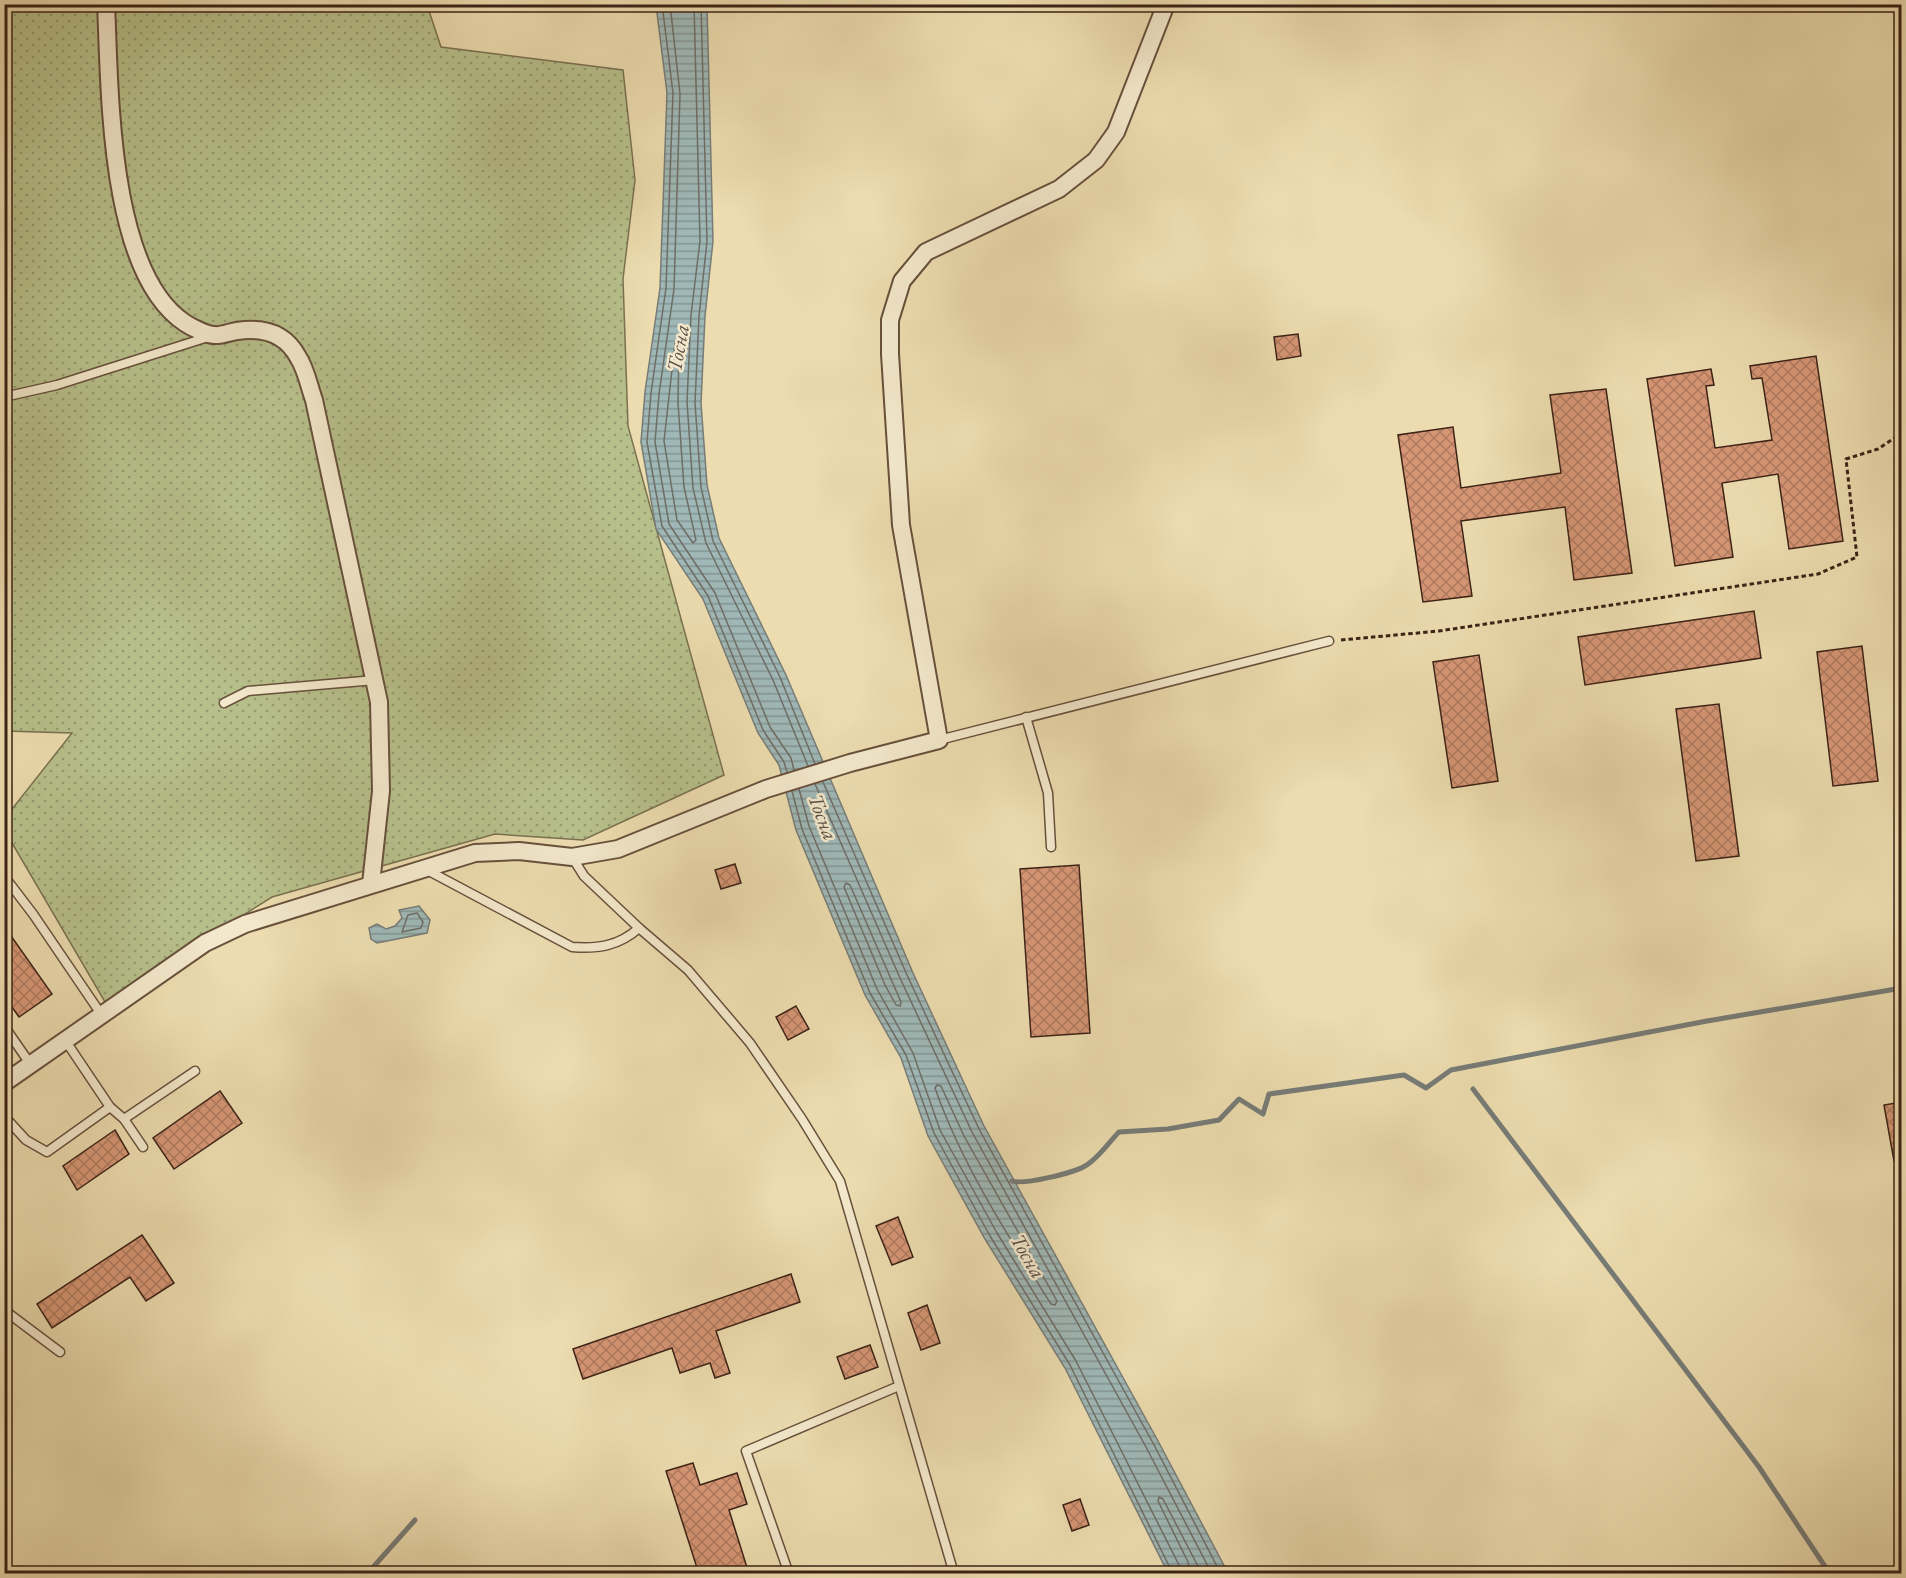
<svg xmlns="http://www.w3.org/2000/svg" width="1906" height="1578" viewBox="0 0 1906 1578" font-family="'EB Garamond',serif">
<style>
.garden{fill:url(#garden-dots);stroke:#7a7150;stroke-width:1.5}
.water{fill:url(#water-rules);stroke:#777c77;stroke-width:1.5}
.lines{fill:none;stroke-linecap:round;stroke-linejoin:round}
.shore{stroke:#6e6d66;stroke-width:1.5}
.stream{stroke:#777c77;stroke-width:5}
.building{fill:url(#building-cross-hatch);stroke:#3c2216;stroke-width:1.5}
.service-casing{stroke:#68503c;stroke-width:11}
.minor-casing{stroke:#68503c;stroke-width:20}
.path{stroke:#3c2216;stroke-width:3;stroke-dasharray:4.5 3;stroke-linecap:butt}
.service{stroke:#f3e8cb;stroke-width:8}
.minor{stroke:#f3e8cb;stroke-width:16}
.labels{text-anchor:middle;stroke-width:5;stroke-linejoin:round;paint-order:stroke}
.water-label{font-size:21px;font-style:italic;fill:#5a4f46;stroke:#f3e8cb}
</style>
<defs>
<pattern id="garden-dots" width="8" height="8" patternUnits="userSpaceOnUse" patternTransform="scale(1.5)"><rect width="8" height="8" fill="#b7c08b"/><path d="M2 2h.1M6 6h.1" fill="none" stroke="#969c71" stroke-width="1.8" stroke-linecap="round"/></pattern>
<pattern id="water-rules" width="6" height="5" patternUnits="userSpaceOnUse" patternTransform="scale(1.5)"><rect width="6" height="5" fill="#9fb8b7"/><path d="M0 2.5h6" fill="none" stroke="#839594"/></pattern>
<pattern id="building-cross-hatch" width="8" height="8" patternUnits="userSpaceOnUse" patternTransform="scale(1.5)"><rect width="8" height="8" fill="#d69675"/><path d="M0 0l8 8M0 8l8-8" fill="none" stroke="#af7a5f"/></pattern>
</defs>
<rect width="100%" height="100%" fill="#ecdcaf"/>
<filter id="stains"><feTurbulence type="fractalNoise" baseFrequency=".00333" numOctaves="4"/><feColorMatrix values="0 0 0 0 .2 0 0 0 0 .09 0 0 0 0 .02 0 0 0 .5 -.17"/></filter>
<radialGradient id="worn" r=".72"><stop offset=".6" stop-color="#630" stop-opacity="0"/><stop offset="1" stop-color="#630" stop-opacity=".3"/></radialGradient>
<!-- garden -->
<path class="garden" d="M5,5h422l14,42 182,23 12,110 -12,99 5,147 96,349 -141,65 -88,-6 -223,63 -167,105 -100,-171v-13l67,-85 -67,-2z"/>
<!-- water -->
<g class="water">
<path d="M656,5h51l6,236 -8,75 -4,87 6,82 12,53 67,137 127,298 71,153 174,315 70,132h-60l-103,-205 -80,-129 -57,-103 -27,-78 -36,-63 -69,-165 -17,-65 -21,-32 -55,-134 -47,-70 -15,-87 4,-50 15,-104 7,-195z"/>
<path d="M419,906l11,14 -3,13 -50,10 -6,-4 -2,-11 8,-4 9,5 9,-3 7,-8 -3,-8z"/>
</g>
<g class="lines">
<!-- shore -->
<g class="shore">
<path d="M662,4l11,89 -7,195 -15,105 -4,49 15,84 46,70 55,134 21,32 3,10"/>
<path d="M670,4l10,90 -6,195 -15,105 -4,48 14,82 46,69 55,134 21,31 3,12"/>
<path d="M694,4l6,237 -9,74 -4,87 6,86 13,55 67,137 35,86"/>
<path d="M701,4l6,237 -8,75 -4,87 6,84 12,54 67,136 35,87"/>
<path d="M679,341l-1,62 6,84 12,53 -3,3 -16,-23 -13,-79 11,-98z"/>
<path d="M823,782l84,193 72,154 174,314 68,131"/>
<path d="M815,784l85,194 72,154 174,315 66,127"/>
<path d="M799,789l10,37 68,163 36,64 27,77 57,103 79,128 103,204 2,9"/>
<path d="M792,791l10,38 68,164 36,62 28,78 56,103 80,129 103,209"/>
<path d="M846,883l4,2 51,117 -1,4 -4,-1 -11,-20 -41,-98z"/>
<path d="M417,913l6,9 -2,6 -19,4 6,-17z"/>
<path d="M937,1085l4,1 23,50 93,165 -2,4 -4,-1c-43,-68 -89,-139 -116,-216z"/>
<path d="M1190,1574l-2,-12 -30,-61 1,-4 4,2 39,75"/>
</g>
<!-- stream -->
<g class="stream">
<path d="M1473,1089l286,378 71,107"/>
<path d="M1012,1181c12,4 61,-8 73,-15 13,-7 24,-24 34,-34l49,-3 51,-9 20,-21 24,15 6,-20 135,-19 22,13 25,-18 256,-49 195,-33"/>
<path d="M367,1574l48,-54"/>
</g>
</g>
<!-- building -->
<g class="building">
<path d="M1298,334l3,22 -24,4 -3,-23z"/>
<path d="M1816,356l27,185 -54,8 -11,-75 -56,9 11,74 -58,9 -28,-187 64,-10 3,16 -8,1 9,62 57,-8 -10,-62 -10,1 -2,-13z"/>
<path d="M1606,389l26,184 -58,7 -9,-73 -104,14 11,75 -49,6 -25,-167 55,-8 8,61 100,-15 -11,-78z"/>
<path d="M1754,611l7,47 -176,27 -7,-48z"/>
<path d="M1862,646l16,135 -45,5 -16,-134z"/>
<path d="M1479,655l19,126 -46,7 -19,-126z"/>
<path d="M1719,704l20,152 -43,5 -20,-152z"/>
<path d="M735,864l6,19 -20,6 -6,-19z"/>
<path d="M1079,865l11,168 -59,4 -11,-168z"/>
<path d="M4,926l48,68 -33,23 -15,-21z"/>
<path d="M796,1006l13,23 -21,11 -12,-23z"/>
<path d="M220,1091l22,32 -68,46 -21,-31z"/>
<path d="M1902,1102v59h-8l-10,-56z"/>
<path d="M115,1130l14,24 -52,36 -14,-24z"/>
<path d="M898,1217l15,40 -21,8 -16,-39z"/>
<path d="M142,1235l32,48 -28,18 -16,-24 -78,51 -15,-24z"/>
<path d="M791,1274l9,28 -84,29 14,42 -15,5 -5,-15 -30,10 -8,-25 -89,31 -10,-30z"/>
<path d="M927,1305l13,38 -19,7 -13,-37z"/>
<path d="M870,1345l8,22 -33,12 -8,-22z"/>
<path d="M693,1463l7,22 37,-12 10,31 -18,6 20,64h-50l-33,-103z"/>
<path d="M1080,1499l9,26 -17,6 -9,-26z"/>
</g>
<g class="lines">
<defs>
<g id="service">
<path d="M4,397l53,-12 151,-48"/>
<path d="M224,703l24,-12 127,-11"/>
<path d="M1026,717l22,76 3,54"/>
<path d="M939,740l390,-99"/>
<path d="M572,857l12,19 55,52"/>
<path d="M425,869l147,78c26,2 47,-1 67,-19l49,42 62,73 52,76 38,62 114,393"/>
<path d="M4,876l29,38 68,100"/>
<path d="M4,1026l27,39"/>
<path d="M65,1040l45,67 14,12 19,28"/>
<path d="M4,1116l22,24 21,12 63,-45"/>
<path d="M124,1119l71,-48"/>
<path d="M4,1310l56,42"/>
<path d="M789,1574l-43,-123 153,-65"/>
</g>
<g id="minor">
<path d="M106,4c4,85 2,268 79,319 6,4 22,12 29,12 7,1 16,-3 23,-4 26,-4 48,2 61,26 8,12 11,29 16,43l65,302 2,89 -10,93"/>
<path d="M4,1083l201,-140 40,-19 230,-71 44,-2 53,6 46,-8 148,-60 84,-26 89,-23 -38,-215 -11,-171v-34l12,-39 24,-29 133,-63 37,-29 20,-28 50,-128"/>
</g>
</defs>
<!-- service casing -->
<use href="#service" class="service-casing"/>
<!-- minor casing -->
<use href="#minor" class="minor-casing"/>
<!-- path -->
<path class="path" d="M1341,640l98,-9 379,-57 39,-17 -11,-98 32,-10 24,-16"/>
<!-- service -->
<use href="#service" class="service"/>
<!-- minor -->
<use href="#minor" class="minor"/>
</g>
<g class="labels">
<!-- water labels -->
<g class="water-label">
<text transform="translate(678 348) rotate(-80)" y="7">Тосна</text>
<text transform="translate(823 817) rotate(69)" y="7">Тосна</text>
<text transform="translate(1028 1256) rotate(60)" y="7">Тосна</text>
</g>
</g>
<!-- margin -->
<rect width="1906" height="1578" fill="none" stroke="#ecdcaf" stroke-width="24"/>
<rect x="6" y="6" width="1894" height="1566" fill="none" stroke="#3c2216" stroke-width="3"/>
<rect x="12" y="12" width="1882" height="1554" fill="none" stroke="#3c2216" stroke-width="1.5"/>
<rect width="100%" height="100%" filter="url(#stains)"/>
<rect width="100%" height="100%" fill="url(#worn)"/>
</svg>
